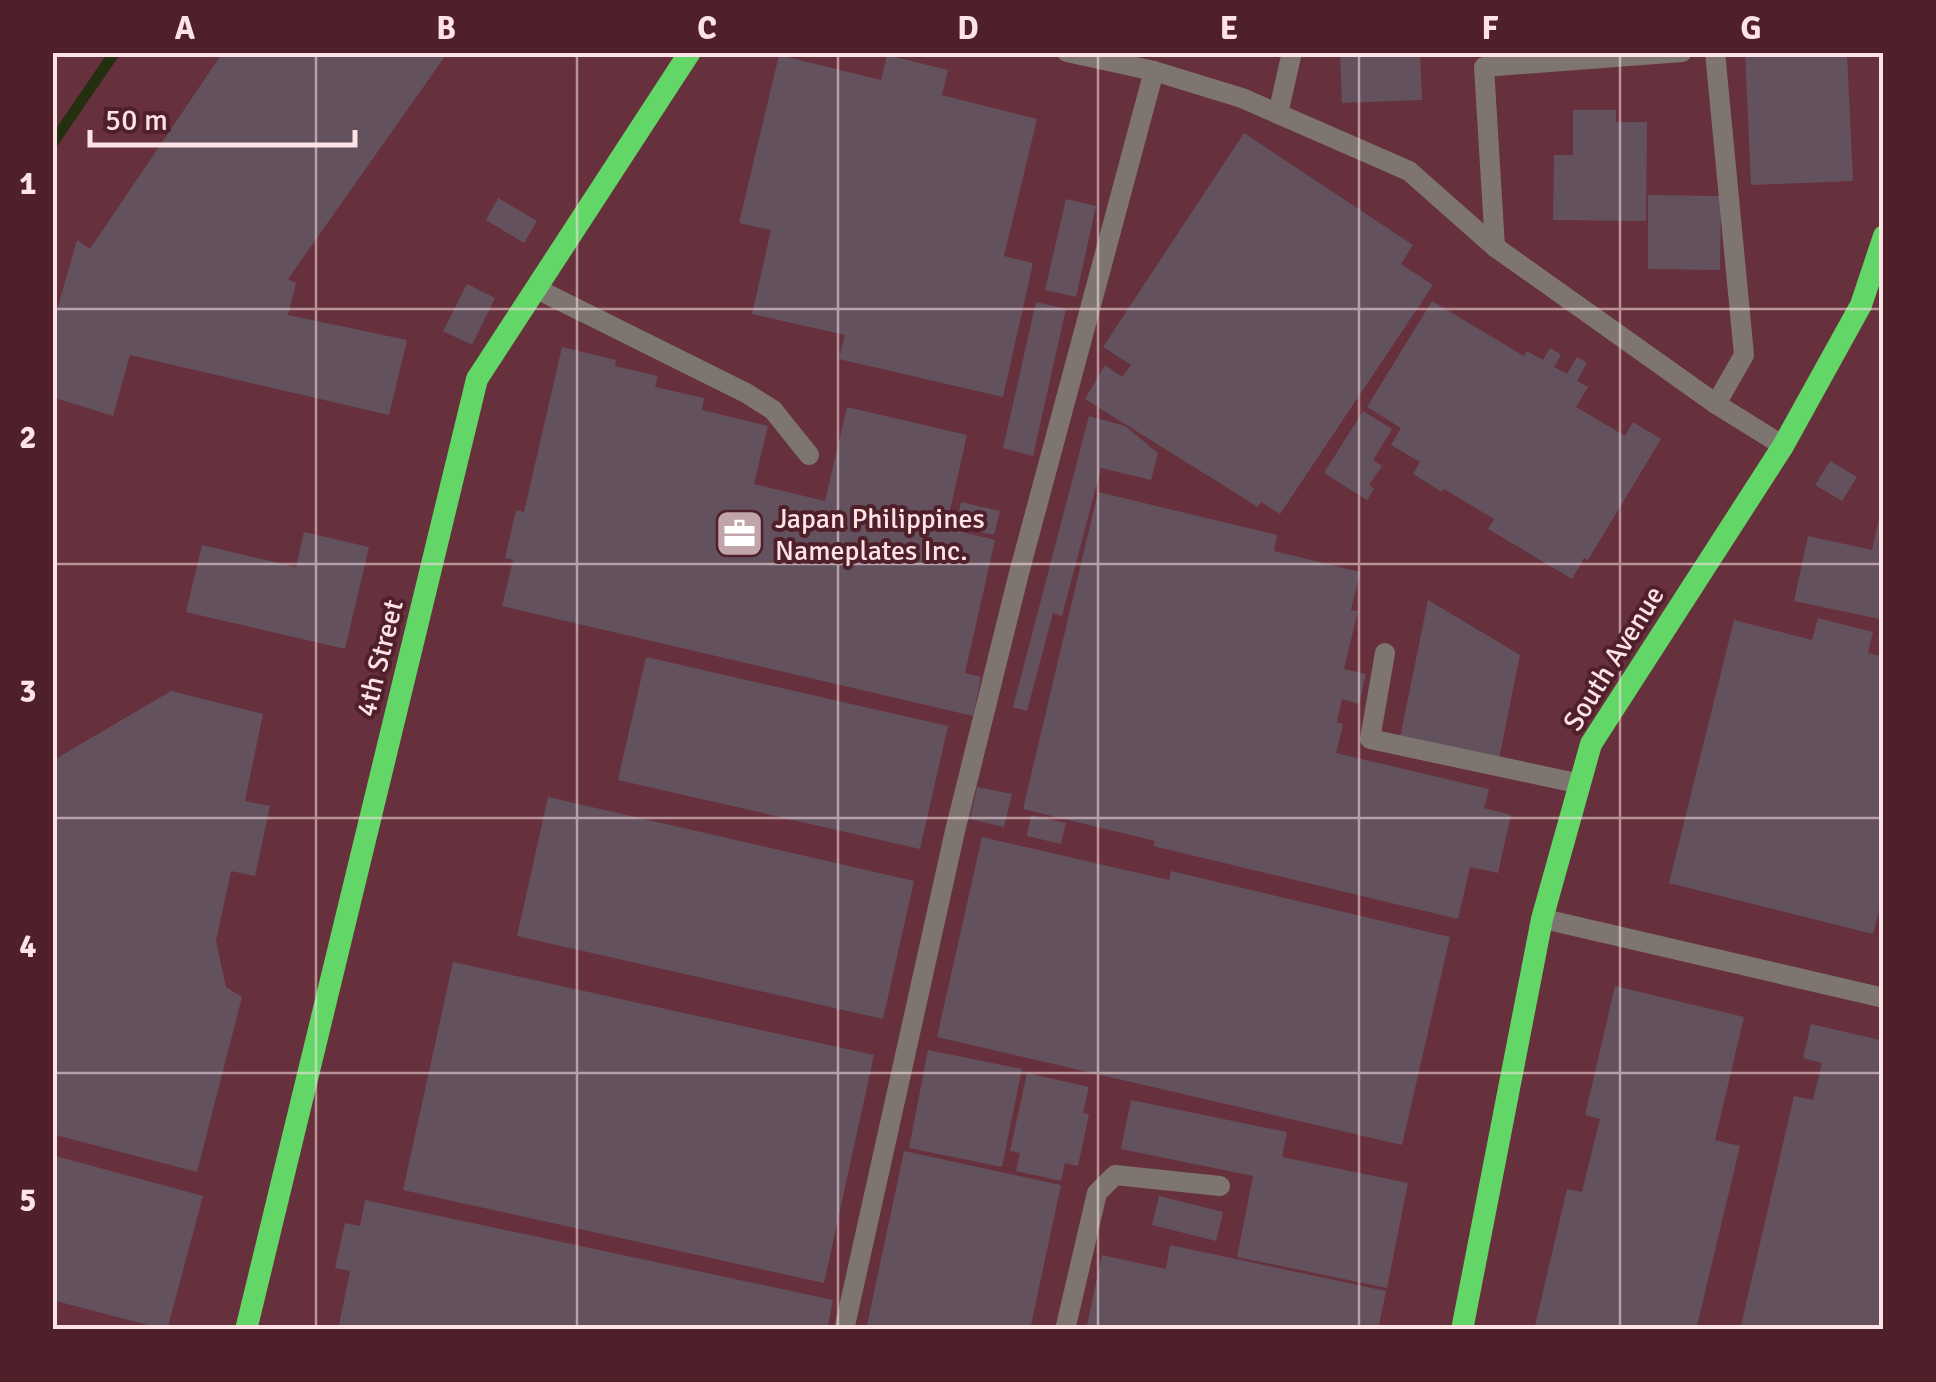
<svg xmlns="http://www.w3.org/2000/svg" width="1936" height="1382" viewBox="0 0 1936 1382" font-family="Signika,sans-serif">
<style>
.built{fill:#66313c}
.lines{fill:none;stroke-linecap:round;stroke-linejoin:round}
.stream{stroke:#232f0f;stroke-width:11}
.building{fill:#63515e}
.lane{stroke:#7e7570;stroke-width:20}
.fast{stroke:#63d668;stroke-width:22}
.grid{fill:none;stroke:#fde3e6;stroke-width:2.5;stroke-opacity:0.55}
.labels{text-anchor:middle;stroke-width:8;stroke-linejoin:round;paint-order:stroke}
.poi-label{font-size:28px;fill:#fde3e6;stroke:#4f1f2a;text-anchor:start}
.street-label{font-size:28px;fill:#fde3e6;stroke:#4f1f2a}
.neatline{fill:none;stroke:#fde3e6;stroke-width:4}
.grid-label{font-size:32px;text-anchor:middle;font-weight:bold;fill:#fde3e6}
</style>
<rect width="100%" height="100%" fill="#50353a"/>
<!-- built -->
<rect class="built" x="53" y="53" width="1830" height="1276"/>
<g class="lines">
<!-- stream -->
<path class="stream" d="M52,144l63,-92"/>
</g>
<!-- building -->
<g class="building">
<path d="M223,52h225l-160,227 8,4 -8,32 119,25 -18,75 -259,-60 -17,61 -61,-19v-70l25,-87 13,9z"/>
<path d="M1340,52h80l2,48 -80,3z"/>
<path d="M1745,52h102l6,129 -102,4z"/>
<path d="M779,55l102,25 6,-25 61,15 -6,25 95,24 -33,137 29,7 -30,134 -164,-38 6,-24 -93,-21 19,-84 -32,-7z"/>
<path d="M1573,110h43v12h31l-1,99 -93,-1 1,-65h19z"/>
<path d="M1244,133l169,112 -12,19 32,21 -153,229 -19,-12 -3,5 -173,-108 20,-34 17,12 9,-12 -28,-18z"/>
<path d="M1648,195l73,1 -1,74 -72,-1z"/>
<path d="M498,198l39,23 -13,22 -38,-23z"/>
<path d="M1066,199l30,7 -20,91 -31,-7z"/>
<path d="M467,284l28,14 -23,47 -29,-14z"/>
<path d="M1432,301l92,55 3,-5 16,9 7,-12 11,7 -7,12 13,7 10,-17 10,6 -10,18 11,6 -12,20 49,29 8,-14 28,17 -73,121 -4,-2 -12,21 -84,-50 6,-10 -50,-30 -2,3 -29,-18 7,-12 -29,-17 10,-17 -34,-21z"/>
<path d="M1036,302l30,7 -33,147 -30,-8z"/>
<path d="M562,347l54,13 -1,6 43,10 -3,11 49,11 -2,12 66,16 -14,58 71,17 22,-94 120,28 -21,93 49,12 -30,133 16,4 -8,39 -471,-110 11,-46 -8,-2 11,-48 8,2z"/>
<path d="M1363,411l29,18 -19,31 9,6 -13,19 5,4 -7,11 -43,-27z"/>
<path d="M1089,416l36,10 33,27 -7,27 -50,-12 -39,148 -9,-3 -26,98 -14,-4z"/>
<path d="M1830,461l27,16 -15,24 -27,-16z"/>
<path d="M1098,492l179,43 -3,16 86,21 -9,38 7,1 -14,58 22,5 -7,30 -17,-5 -5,23 6,2 -7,29 153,36 -5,19 27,7 -13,58 -28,-6 -12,52 -305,-73 2,-5 -132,-32z"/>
<path d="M961,502l39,9 -6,24 -38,-9z"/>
<path d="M1880,513l4,1v106l-90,-19 14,-65 64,14z"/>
<path d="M304,532l65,15 -24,102 -159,-37 16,-67 94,22z"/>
<path d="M1428,600l92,55 -21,104 -99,-21z"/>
<path d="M1818,618l55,14 -5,21 16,4v235l-11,42 -204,-51 65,-263 78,20z"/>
<path d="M646,657l302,69 -28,123 -302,-69z"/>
<path d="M171,691l92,23 -18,87 25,5 -15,70 -24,-5 -15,70 10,46 16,10 -45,175 -145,-38v-373z"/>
<path d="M977,787l35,7 -8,33 -34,-8z"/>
<path d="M548,797l366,84 -31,138 -366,-83z"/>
<path d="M1031,815l35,8 -5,21 -34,-8z"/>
<path d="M982,837l187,43 2,-9 279,66 -48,208 -465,-108z"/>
<path d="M453,962l421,93 -50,228 -421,-93z"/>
<path d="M1615,986l129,31 -29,123 25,6 -44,184h-162l33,-141 15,3 18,-73 -15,-4z"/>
<path d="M1811,1024l73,17v289h-144l54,-234 19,4 9,-37 -19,-5z"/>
<path d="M928,1050l94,19 -20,98 -93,-19z"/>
<path d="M1027,1073l62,14 -6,26 6,1 -11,52 -13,-3 -4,18 -45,-10 4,-18 -10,-2z"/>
<path d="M1131,1100l156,32 -5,25 126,26 -21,105 -150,-31 16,-81 -132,-27z"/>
<path d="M904,1151l157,34 -31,145h-164z"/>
<path d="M52,1155l151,41 -36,134 -115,-30z"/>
<path d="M1159,1196l64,16 -7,29 -64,-16z"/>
<path d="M365,1200l468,100 -6,30h-489l12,-59 -15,-3 10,-45 15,3z"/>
<path d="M1170,1245l216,46 -8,39h-292l16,-75 64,14z"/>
</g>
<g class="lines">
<!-- lane -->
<g class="lane">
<path d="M1067,52l87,19 88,27 167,73 86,76 221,157 66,41"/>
<path d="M1715,52l29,303 -28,49"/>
<path d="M1278,114l14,-62"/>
<path d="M1495,247l-11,-180 198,-15"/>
<path d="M537,289l209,104 27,17 36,45"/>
<path d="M1385,653l-15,86 206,44"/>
<path d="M1544,919l340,79"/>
<path d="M844,1330l111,-499 64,-258 135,-502"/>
<path d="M1065,1330l32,-137 18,-18 105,11"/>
</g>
<!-- fast -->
<g class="fast">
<path d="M246,1330l231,-951 213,-327"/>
<path d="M1462,1330l80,-411 49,-175 192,-298 78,-141 23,-69"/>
</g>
</g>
<!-- grid -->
<path class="grid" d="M316,52v1278M577,52v1278M838,52v1278M1098,52v1278M1359,52v1278M1620,52v1278M52,309h1832M52,564h1832M52,818h1832M52,1073h1832"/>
<!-- icons -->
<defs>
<symbol id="office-square" viewBox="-11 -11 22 22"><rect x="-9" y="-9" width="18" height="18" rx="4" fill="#c0a6aa" stroke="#4f1f2a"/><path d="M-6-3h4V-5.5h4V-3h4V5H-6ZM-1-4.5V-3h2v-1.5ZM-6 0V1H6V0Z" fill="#fff"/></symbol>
</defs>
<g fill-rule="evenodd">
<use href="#office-square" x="712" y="506" width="55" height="55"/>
</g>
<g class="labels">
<!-- poi labels -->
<g class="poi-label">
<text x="775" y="528">Japan Philippines<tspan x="775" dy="32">Nameplates Inc.</tspan></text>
</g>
<!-- street labels -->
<g class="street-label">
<text transform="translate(379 658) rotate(-76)" y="10">4th Street</text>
<text transform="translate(1613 658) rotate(-58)" y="10">South Avenue</text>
</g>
</g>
<!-- border -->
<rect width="1936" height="1382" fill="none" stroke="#4f1f2a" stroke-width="110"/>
<!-- scale -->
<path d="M90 130v15h265v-15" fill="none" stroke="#fde3e6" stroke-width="5"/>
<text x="105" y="130" font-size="30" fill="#fde3e6" stroke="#4f1f2a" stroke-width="8" paint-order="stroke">50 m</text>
<rect x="55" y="55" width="1826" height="1272" class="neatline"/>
<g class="grid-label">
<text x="185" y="39">A</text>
<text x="446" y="39">B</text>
<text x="707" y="39">C</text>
<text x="968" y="39">D</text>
<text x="1229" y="39">E</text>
<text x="1490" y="39">F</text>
<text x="1751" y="39">G</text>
<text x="28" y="194">1</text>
<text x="28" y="448">2</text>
<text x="28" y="702">3</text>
<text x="28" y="957">4</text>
<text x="28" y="1211">5</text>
</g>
</svg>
